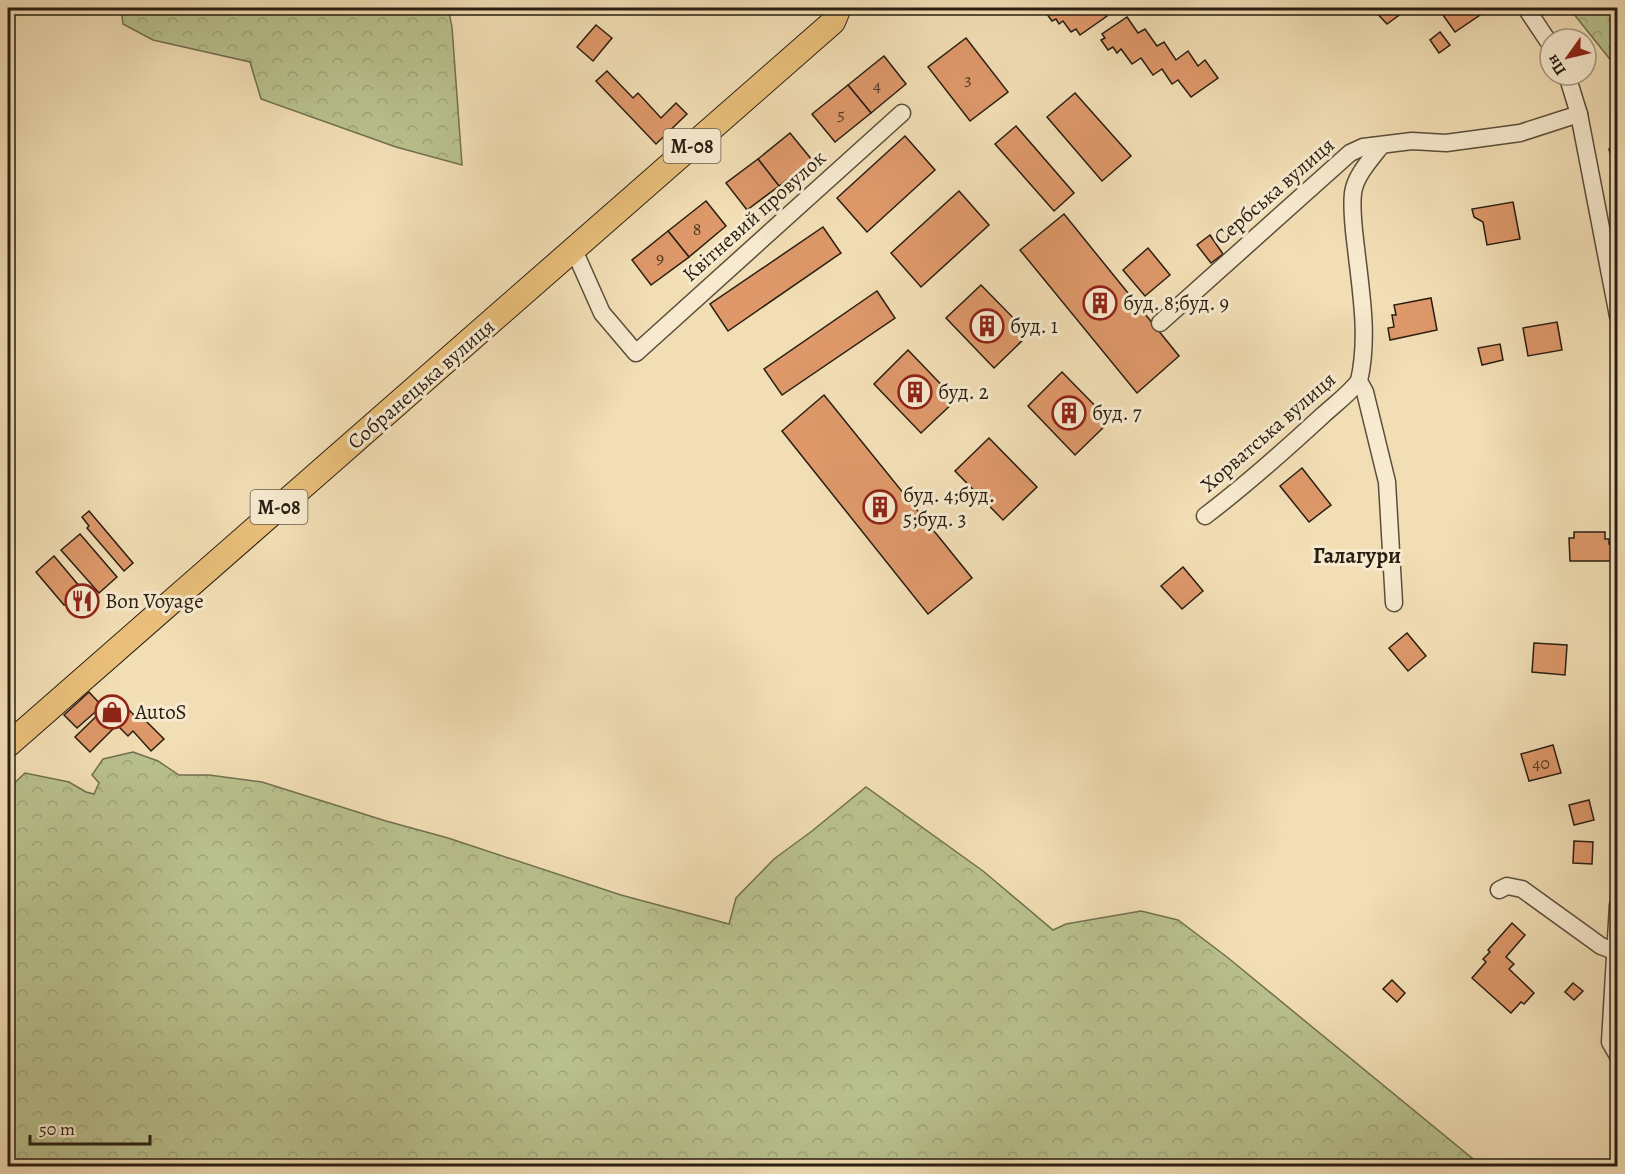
<svg xmlns="http://www.w3.org/2000/svg" width="1625" height="1174" viewBox="0 0 1625 1174" font-family="Alegreya,serif">
<style>
.forest{fill:url(#forest-crowns);stroke:#717050;stroke-width:1.5}
.building{fill:#de986a;stroke:#291e11;stroke-width:1.5}
.lines{fill:none;stroke-linecap:round;stroke-linejoin:round}
.minor-casing{stroke:#5b4e3a;stroke-width:19}
.highway-casing{stroke:#291e11;stroke-width:26}
.minor{stroke:#f7eacf;stroke-width:16}
.highway{stroke:#e9bf7a;stroke-width:24}
.labels{text-anchor:middle;stroke-width:6;stroke-linejoin:round;paint-order:stroke}
.number-label{font-size:18px;fill:#563c27}
.shield{fill:#f7eacf;stroke:#675b4a;stroke-width:1.5}
.shield-label{font-size:20px;font-weight:bold;fill:#291e11}
.street-label{font-size:21px;fill:#291e11;stroke:#f7eacf}
.poi-label{font-size:21px;fill:#291e11;stroke:#f7eacf;text-anchor:start}
.neighbourhood-label{font-size:22px;font-weight:bold;fill:#291e11;stroke:#f7eacf}
</style>
<defs>
<pattern id="forest-crowns" width="20" height="18" patternUnits="userSpaceOnUse" patternTransform="scale(1.5)"><rect width="20" height="18" fill="#b9c18e"/><path d="M2 6a3 3 0 1 1 6 0M12 15a3 3 0 1 1 6 0" fill="none" stroke="#9fa579"/></pattern>
</defs>
<rect width="100%" height="100%" fill="#f2deb5"/>
<filter id="stains"><feTurbulence type="fractalNoise" baseFrequency=".00333" numOctaves="4"/><feColorMatrix values="0 0 0 0 .2 0 0 0 0 .09 0 0 0 0 .02 0 0 0 .5 -.17"/></filter>
<radialGradient id="worn" r=".72"><stop offset=".6" stop-color="#630" stop-opacity="0"/><stop offset="1" stop-color="#630" stop-opacity=".3"/></radialGradient>
<!-- forest -->
<g class="forest">
<path d="M121,8h327l4,19 10,138 -66,-18 -135,-48 -11,-37 -97,-22 -30,-16z"/>
<path d="M1569,8h48v60z"/>
<path d="M133,752l25,9 21,14h30l53,7 124,39 62,17 173,57 108,29 7,-26 38,-39 38,-28 54,-44 117,84 70,59 13,-6 75,-13 37,9 49,37 251,206 -63,-1 -14,4h-1393v-377l17,-16 44,9 17,10 8,2 5,-11 -7,-8 11,-16z"/>
</g>
<!-- building -->
<g class="building">
<path d="M1038,8h63l6,8 -27,19 -4,-6 -5,3 -8,-11 -4,3 -3,-5 -4,2 -8,-11 -3,2z"/>
<path d="M1372,8h37l-22,16z"/>
<path d="M1438,8h37l5,7 -25,17z"/>
<path d="M1127,17l11,16 7,-4 12,17 7,-4 12,18 12,-9 10,15 7,-6 13,18 -27,19 -13,-17 -6,4 -10,-15 -9,6 -12,-17 -9,6 -11,-15 -4,4 -4,-6 -5,3 -7,-10 4,-2 -3,-4z"/>
<path d="M596,25l16,13 -19,23 -16,-14z"/>
<path d="M1440,32l10,13 -11,8 -9,-13z"/>
<path d="M966,38l42,54 -38,29 -42,-54z"/>
<path d="M884,56l22,28 -35,29 -23,-28z"/>
<path d="M607,71l26,27 5,-5 23,25 15,-15 11,11 -31,30 -60,-63z"/>
<path d="M848,85l23,28 -36,29 -23,-28z"/>
<path d="M1075,93l56,63 -29,25 -55,-64z"/>
<path d="M1016,126l58,67 -20,18 -59,-67z"/>
<path d="M790,133l22,27 -33,26 -21,-27z"/>
<path d="M905,136l30,34 -68,62 -30,-34z"/>
<path d="M1618,147v27l-2,1 -7,-26z"/>
<path d="M758,159l21,27 -32,24 -21,-27z"/>
<path d="M959,191l30,34 -68,62 -30,-34z"/>
<path d="M706,201l20,25 -37,31 -21,-26z"/>
<path d="M1513,202l7,37 -33,6 -4,-23 -9,-5 -2,-8z"/>
<path d="M1064,214l115,142 -42,37 -117,-143z"/>
<path d="M823,227l18,26 -113,78 -18,-27z"/>
<path d="M668,231l21,26 -38,28 -19,-25z"/>
<path d="M1210,235l13,19 -12,9 -14,-18z"/>
<path d="M1148,248l22,27 -25,21 -22,-26z"/>
<path d="M981,285l48,49 -35,34 -48,-50z"/>
<path d="M877,291l18,27 -113,77 -18,-26z"/>
<path d="M1431,298l6,32 -47,10 -2,-12 6,-1 -2,-12h4l-2,-10z"/>
<path d="M1557,322l5,28 -34,6 -5,-28z"/>
<path d="M1500,344l3,16 -21,5 -4,-17z"/>
<path d="M908,350l48,50 -35,33 -47,-49z"/>
<path d="M1062,372l48,49 -35,34 -47,-49z"/>
<path d="M824,395l148,183 -44,36 -146,-183z"/>
<path d="M989,438l48,49 -34,33 -48,-49z"/>
<path d="M1302,468l29,37 -22,17 -29,-36z"/>
<path d="M89,511l44,52 -9,8 -37,-43 2,-2 -7,-9z"/>
<path d="M1574,532h31v7h4v5h5v17h-44l-1,-23h5z"/>
<path d="M80,534l37,43 -18,16 -38,-43z"/>
<path d="M54,556l37,44 -8,7 -19,-2 -28,-33z"/>
<path d="M1183,567l20,24 -21,18 -21,-23z"/>
<path d="M1407,633l19,23 -18,15 -19,-23z"/>
<path d="M1534,643l33,2 -2,30 -33,-3z"/>
<path d="M89,692l13,14 -25,22 -13,-13z"/>
<path d="M110,703l13,13 6,-6 11,11 3,-3 21,21 -13,12 -18,-20 -5,5 -11,-11 -27,27 -15,-15z"/>
<path d="M1553,745l8,28 -32,8 -8,-27z"/>
<path d="M1589,800l5,20 -20,5 -5,-20z"/>
<path d="M1574,841l19,1 -1,22 -19,-1z"/>
<path d="M1512,923l13,12 -19,22 8,7 -5,5 25,24 -10,11 -3,-2 -10,11 -39,-35 14,-16 -3,-3 7,-7 -2,-2z"/>
<path d="M1392,980l13,13 -8,9 -14,-13z"/>
<path d="M1573,983l10,8 -9,9 -9,-8z"/>
</g>
<g class="lines">
<defs>
<g id="minor">
<path d="M1526,8l24,36"/>
<path d="M1567,75l12,39 39,202"/>
<path d="M1381,146c-10,13 -26,30 -28,47 -2,18 1,38 3,55 5,45 13,89 3,133l6,11 22,90 7,121"/>
<path d="M574,250l28,63 34,40 266,-240"/>
<path d="M1160,323l190,-170 13,-6 49,-6 34,2 74,-10 59,-19"/>
<path d="M1205,516c41,-31 79,-65 117,-100 13,-12 26,-21 37,-35"/>
<path d="M1499,890l8,-4 15,3 79,57 13,5"/>
<path d="M1618,905l-8,137 8,14"/>
</g>
<path id="highway" d="M8,745l825,-723 6,-14"/>
</defs>
<!-- minor casing -->
<use href="#minor" class="minor-casing"/>
<!-- highway casing -->
<use href="#highway" class="highway-casing"/>
<!-- minor -->
<use href="#minor" class="minor"/>
<!-- highway -->
<use href="#highway" class="highway"/>
</g>
<!-- icons -->
<defs>
<symbol id="building-ring" viewBox="-11 -11 22 22"><circle r="9.5" fill="#f7eacf" stroke="#8f2418" stroke-width="1.5"/><path d="M-4-6H4V6H1V3H-1V6H-4ZM-2.5-4.3h1.7v1.8h-1.7ZM.8-4.3h1.7v1.8H.8ZM-2.5-1h1.7V.8h-1.7ZM.8-1h1.7V.8H.8Z" fill="#8f2418"/></symbol>
<symbol id="restaurant-ring" viewBox="-11 -11 22 22"><circle r="9.5" fill="#f7eacf" stroke="#8f2418" stroke-width="1.5"/><path d="M-5-6h1v4h1v-4h1v4h1v-4h1v5L-1.5 .5V6h-2V.5L-5-1ZM5-6V6H3V1.5H1.5Q1.5-4 5-6Z" fill="#8f2418"/></symbol>
<symbol id="shop-ring" viewBox="-11 -11 22 22"><circle r="9.5" fill="#f7eacf" stroke="#8f2418" stroke-width="1.5"/><path d="M-5-2.5h2.3a2.7 3.5 0 0 1 5.4 0H5L5.5 6h-11ZM-1.5-2.5h3a1.5 2.3 0 0 0-3 0Z" fill="#8f2418"/></symbol>
</defs>
<g fill-rule="evenodd">
<use href="#building-ring" x="1081" y="284" width="38" height="38"/>
<use href="#building-ring" x="968" y="307" width="38" height="38"/>
<use href="#building-ring" x="896" y="373" width="38" height="38"/>
<use href="#building-ring" x="1050" y="394" width="38" height="38"/>
<use href="#building-ring" x="861" y="488" width="38" height="38"/>
<use href="#restaurant-ring" x="63" y="582" width="38" height="38"/>
<use href="#shop-ring" x="93" y="693" width="38" height="38"/>
</g>
<g class="labels">
<!-- number labels -->
<g class="number-label">
<text x="968" y="85">3</text>
<text x="877" y="91">4</text>
<text x="841" y="120">5</text>
<text x="697" y="235">8</text>
<text x="660" y="264">9</text>
<text x="1541" y="769">40</text>
</g>
<!-- shield labels -->
<g class="shield">
<rect x="663.5" y="129" width="57" height="34" rx="4.5"/>
<rect x="250.5" y="490" width="57" height="34" rx="4.5"/>
</g>
<g class="shield-label">
<text x="692" y="153">М-08</text>
<text x="279" y="514">М-08</text>
</g>
<!-- street labels -->
<g class="street-label">
<text transform="translate(1274 191) rotate(-41)" y="7">Сербська вулиця</text>
<text transform="translate(754 216) rotate(-42)" y="7">Квітневий провулок</text>
<text transform="translate(421 384) rotate(-41)" y="7">Собранецька вулиця</text>
<text transform="translate(1268 432) rotate(-41)" y="7">Хорватська вулиця</text>
</g>
<!-- poi labels -->
<g class="poi-label">
<text x="1123" y="310">буд. 8;буд. 9</text>
<text x="1010" y="333">буд. 1</text>
<text x="938" y="399">буд. 2</text>
<text x="1092" y="420">буд. 7</text>
<text x="903" y="502">буд. 4;буд.<tspan x="903" dy="24">5;буд. 3</tspan></text>
<text x="105" y="608">Bon Voyage</text>
<text x="135" y="719">AutoS</text>
</g>
<!-- neighbourhood labels -->
<g class="neighbourhood-label">
<text x="1357" y="563">Галагури</text>
</g>
</g>
<!-- margin -->
<rect width="1625" height="1174" fill="none" stroke="#f2deb5" stroke-width="30"/>
<rect x="9" y="9" width="1607" height="1156" fill="none" stroke="#291e11" stroke-width="3"/>
<rect x="15" y="15" width="1595" height="1144" fill="none" stroke="#291e11" stroke-width="1.5"/>
<!-- north arrow -->
<g transform="translate(1568 57) rotate(236)"><circle r="28" fill="#f7eacf" stroke="#a59883" stroke-width="1.5"/>
<path d="M0-4.5L10 22L0 15L-10 22Z" fill="#8f2418"/>
<text y="-9" font-size="16" font-weight="bold" text-anchor="middle" fill="#291e11">Пн</text>
</g>
<!-- scale -->
<path d="M30 1135v9h120v-9" fill="none" stroke="#291e11" stroke-width="3"/>
<text x="39" y="1135" font-size="18" fill="#291e11" stroke="#f7eacf" stroke-width="4.5" paint-order="stroke">50 m</text>
<rect width="100%" height="100%" filter="url(#stains)"/>
<rect width="100%" height="100%" fill="url(#worn)"/>
</svg>
